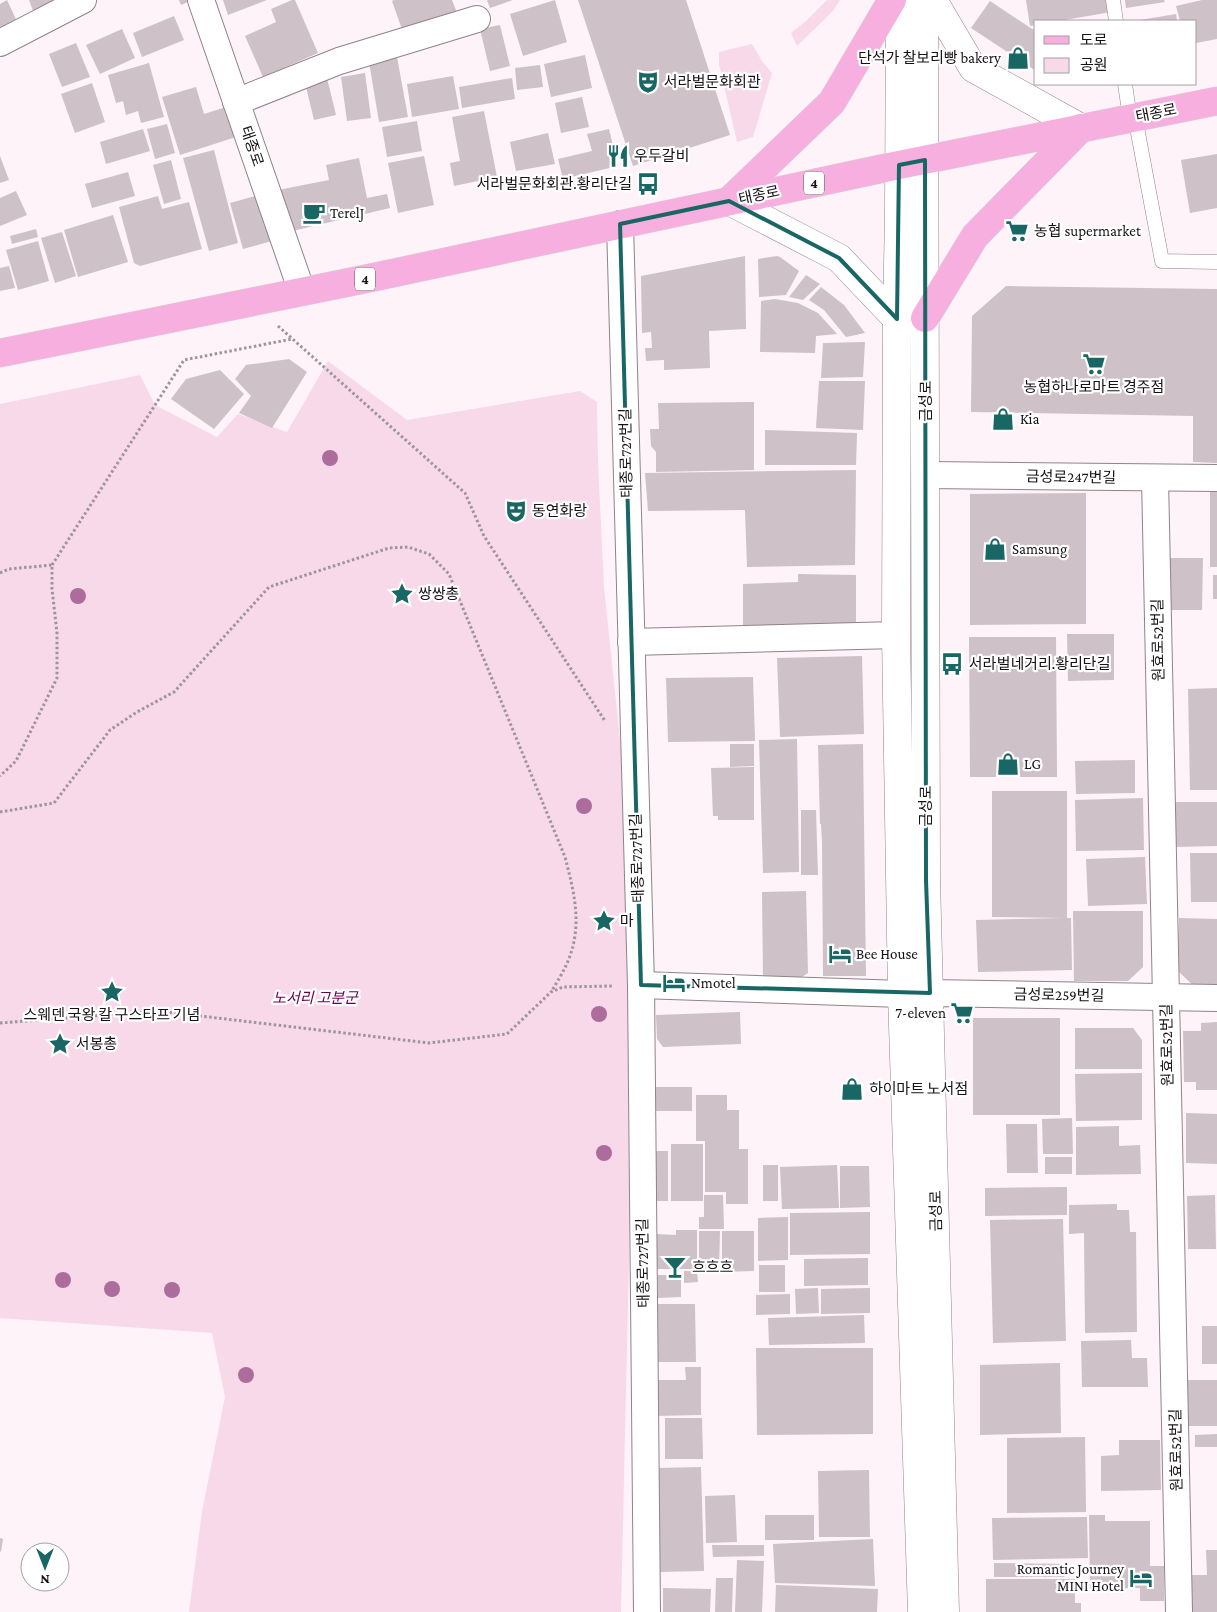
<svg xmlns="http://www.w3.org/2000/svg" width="1217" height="1612" viewBox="0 0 1217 1612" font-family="'Crimson Pro','Noto Sans KR',serif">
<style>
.green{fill:#f7d9ea}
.building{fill:#cec1c8}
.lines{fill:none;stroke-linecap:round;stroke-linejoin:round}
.service-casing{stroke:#8f838a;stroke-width:15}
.minor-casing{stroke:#8f838a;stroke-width:28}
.tertiary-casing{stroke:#8f838a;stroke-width:29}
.primary-casing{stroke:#d5d4d5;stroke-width:29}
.path{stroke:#9e959a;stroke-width:3;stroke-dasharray:2.5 2.5;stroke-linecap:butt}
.service{stroke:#fff;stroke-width:14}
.minor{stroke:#fff;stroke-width:26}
.tertiary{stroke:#fff;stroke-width:28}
.primary{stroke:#f7afdf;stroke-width:28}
.tree{fill:#ac6d9c}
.marked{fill:none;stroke:#196765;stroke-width:4;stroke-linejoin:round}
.labels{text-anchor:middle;stroke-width:4.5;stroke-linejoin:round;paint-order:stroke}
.shield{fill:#fff;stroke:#5c585a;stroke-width:1}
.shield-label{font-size:14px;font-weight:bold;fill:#161114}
.poi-label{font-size:15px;fill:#161114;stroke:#fff;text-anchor:start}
.street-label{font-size:15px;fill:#161114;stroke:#fff}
.park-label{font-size:15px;font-style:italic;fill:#69004f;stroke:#fff}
</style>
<rect width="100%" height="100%" fill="#fef3f9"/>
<!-- green -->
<g class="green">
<path d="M827,0h13l-7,11 -36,35 -6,-13 15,-12z"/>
<path d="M752,44l10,17 10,12 -19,64 -16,5 -18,-78v-12z"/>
<path d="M328,361l79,59 173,-29 17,11 1,60 6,125 25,238 2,346 -10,441h-432l13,-101 23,-114 -13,-64 -212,-15v-914l140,-29 15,30 62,32 21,-23 49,18z"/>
</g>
<!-- building -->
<g class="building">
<path d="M7,0l14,30 -21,10v-36z"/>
<path d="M29,0h44l-38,16z"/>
<path d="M179,0h13l-11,5z"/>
<path d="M223,0h44l-39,15z"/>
<path d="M292,0h3l23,53 -55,24 -18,-41 31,-14 -5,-13z"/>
<path d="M394,0h58l5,13 -54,19 -11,-31z"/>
<path d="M487,0h26l-23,8z"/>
<path d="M555,0l12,42 -44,14 -13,-42z"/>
<path d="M578,0h108l44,135 -97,31z"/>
<path d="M1026,0h83l2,12 -52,9h-23v4l-6,1z"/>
<path d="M1125,0h39l1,2 -39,6z"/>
<path d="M1202,0h15v39l-21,4v-22h-16l-4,-15z"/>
<path d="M990,1l42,28h4v42l-65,-43z"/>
<path d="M1176,14l1,7h-37v-1z"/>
<path d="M174,16l10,24 -42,17 -9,-24z"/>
<path d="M500,25l10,41 -20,5 -10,-42z"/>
<path d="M122,29l13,29 -35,16 -14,-29z"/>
<path d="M76,43l14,34 -28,10 -13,-33z"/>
<path d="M585,55l7,33 -41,9 -7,-33z"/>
<path d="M397,57l11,60 -29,5 -10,-60z"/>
<path d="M149,63l15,54 -23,6 -3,-12 -12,4 -3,-14 -7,2 -8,-28z"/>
<path d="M540,65l3,22 -26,3 -2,-22z"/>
<path d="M365,73l6,45 -24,3 -6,-44z"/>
<path d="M326,74l10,41 -22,5 -10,-41z"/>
<path d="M453,76l6,33 -47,8 -5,-33z"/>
<path d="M512,78l3,21 -53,9 -3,-21z"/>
<path d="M92,83l13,39 -30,11 -14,-39z"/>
<path d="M196,87l8,27 22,-7 10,30 -56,18 -18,-58z"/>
<path d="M582,97l7,30 -28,6 -6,-30z"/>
<path d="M484,111l13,66 -43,9 -4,-23 10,-2 -8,-44z"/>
<path d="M417,121l5,30 -35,6 -5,-30z"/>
<path d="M167,124l8,29 -20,6 -8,-30z"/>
<path d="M143,129l7,22 -44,13 -6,-22z"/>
<path d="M609,129l9,37 -55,13 -5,-20 34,-8 -5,-17z"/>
<path d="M548,133l7,31 -39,7 -6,-29z"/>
<path d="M214,150l24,93 -29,8 -26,-93z"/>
<path d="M1217,154v54l-27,5 -9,-53z"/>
<path d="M0,156l9,24 -9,3z"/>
<path d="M424,156l10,49 -36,8 -10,-50z"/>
<path d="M359,158l8,40 20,-4 3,14 -102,24 -10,-42 51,-10 -3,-15z"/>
<path d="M171,160l10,39 -17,5 -11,-39z"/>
<path d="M128,172l7,24 -43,12 -7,-24z"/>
<path d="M16,191l11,24 -27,11v-28z"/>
<path d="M259,195l13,46 -29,8 -13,-46z"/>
<path d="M158,196l4,13 27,-7 13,47 -62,17 -6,-3 -15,-56z"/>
<path d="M113,215l15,47 -50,15 -14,-47z"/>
<path d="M36,229l2,8 -26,7 -2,-8z"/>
<path d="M62,232l14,44 -21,7 -14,-45z"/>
<path d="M38,241l11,40 -31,9 -12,-40z"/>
<path d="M745,256l1,73 -37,2 1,37 -46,2v-10l-18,1 -1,-13h7l-1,-16 -9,1 -1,-57z"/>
<path d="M777,256l3,1 19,14 -13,24 -27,2 -1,-38z"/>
<path d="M9,266l6,22 -15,3v-23z"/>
<path d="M806,275l14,9 -17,16 -14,-3z"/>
<path d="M1006,286l211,3v174l-24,-1v-46l-222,-4 1,-96z"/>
<path d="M821,287l23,18 21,28 -19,4 -22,-27 -15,-10z"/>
<path d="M775,299l23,4 20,10 19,21 -21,2 -1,17 -55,-1 1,-51z"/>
<path d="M865,342l-2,35 -42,1 2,-35z"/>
<path d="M289,359l18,13 -35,56 -33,-15 12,-17 -16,-17 11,-14z"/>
<path d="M220,370l24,24 -30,35 -43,-30 15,-20z"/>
<path d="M819,381h46l-2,49 -47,-2z"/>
<path d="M754,402v68l-98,2v-20l-5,-6 -1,-17h9l-1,-26z"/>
<path d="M765,430l92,3 -1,32h-91z"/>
<path d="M856,470l-1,95 -108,2 -2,-57 -97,1 -3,-38z"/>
<rect x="1210" y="491" width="7" height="76"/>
<path d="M1086,493v131l-116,1v-131z"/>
<path d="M1169,558h34l-1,52h-33z"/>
<path d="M798,574l58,1v53l-113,-1v-43l55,-2z"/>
<rect x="1213" y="575" width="4" height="24"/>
<path d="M1067,634h47v46l-46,1z"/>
<path d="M969,637h87l1,140h-87z"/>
<path d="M862,656l2,78 -84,3 -3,-79z"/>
<path d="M753,677l2,64 -87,1 -2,-64z"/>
<path d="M1217,688v102h-27l-2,-101z"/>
<path d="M797,739l2,133 -36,1 -4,-133z"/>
<path d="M730,744h24v22l-24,1z"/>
<path d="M863,744l3,232h-43l-1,-133 -1,-19h-1l-2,-79z"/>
<path d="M1135,760v33l-59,1 -1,-33z"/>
<path d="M754,767v53h-36v-4h-5l-2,-48z"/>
<path d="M992,791h75v127h4l1,52 -94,2 -2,-52 87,-2 -71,-1z"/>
<path d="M1143,798l1,52 -68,1 -1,-51z"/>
<path d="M1174,802h43v44l-43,1z"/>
<path d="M801,810h15l2,65h-17z"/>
<path d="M1190,853h27v49h-26z"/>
<path d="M1145,857l2,47 -59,2 -2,-47z"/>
<path d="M806,891l2,82 -14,9h-31l-1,-90z"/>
<path d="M1073,911h70v56l-15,14h-54z"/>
<path d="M1179,918l38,1v69l-22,-1 -17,-16z"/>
<path d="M740,1012l1,32 -78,3 -6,-8 -1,-24z"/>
<rect x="973" y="1018" width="87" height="97"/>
<path d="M1217,1022v68h-21v-8h-12l-1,-51h18v-8z"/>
<path d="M1075,1028h58l9,12v29h-67z"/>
<path d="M1142,1073v47l-66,1 -1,-47z"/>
<rect x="648" y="1087" width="44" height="24"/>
<path d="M696,1095h31v15h12v39h9v55h-22v-12h-21v-51h-9z"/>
<path d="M1186,1113l31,1v50l-31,-1z"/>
<path d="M1072,1118l1,36h-30l-1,-35z"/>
<path d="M1006,1124h31l1,49h-31z"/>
<path d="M1119,1126v20l21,-1 1,29 -65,1v-48z"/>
<rect x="671" y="1144" width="32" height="57"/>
<rect x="656" y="1151" width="12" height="50"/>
<rect x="1045" y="1157" width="27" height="17"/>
<rect x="763" y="1165" width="15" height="36"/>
<path d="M837,1165l2,43 -57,1 -2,-42z"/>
<path d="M840,1166h29l1,41 -30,1z"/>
<path d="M1067,1187v28l-82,1v-28z"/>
<path d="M704,1195h19l1,34h-25v-12h5z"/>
<path d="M1215,1195l1,54h-28l-1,-53z"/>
<path d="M1117,1204v6h12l1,22h6l1,100 -52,1 -1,-100 -15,1v-29z"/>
<path d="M870,1212v42l-80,1v-42z"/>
<path d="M788,1217v43l-30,1v-43z"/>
<path d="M1063,1219l3,122 -73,2 -3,-123z"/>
<path d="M676,1230h21v39h-40v-35l19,1z"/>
<path d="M699,1231h21l-1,41h-20z"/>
<path d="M722,1231h32v40l-32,1z"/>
<path d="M868,1258v27l-64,1v-27z"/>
<rect x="759" y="1265" width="26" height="27"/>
<path d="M684,1271h13l1,11 -14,1z"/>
<path d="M658,1275h23v22l-23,1z"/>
<path d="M818,1288l1,25 -23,1 -1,-25z"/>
<path d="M870,1288v25l-49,1v-25z"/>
<path d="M790,1294v20l-34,1v-20z"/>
<path d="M651,1304h44l1,58h-45z"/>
<path d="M864,1315l1,28 -96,2 -1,-27z"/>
<rect x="1202" y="1326" width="15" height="38"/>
<path d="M1131,1340l1,18h15l1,29h-66l-1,-46z"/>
<path d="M756,1348h117v86l-116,1z"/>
<path d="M1060,1363l1,70 -81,2v-70z"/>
<path d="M685,1367h16v48l-46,1v-36h31z"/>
<rect x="1188" y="1380" width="29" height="46"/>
<path d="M665,1418h37l1,41h-38z"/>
<path d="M1217,1434v13h-22v-12z"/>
<path d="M1085,1437l1,75 -79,1v-75z"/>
<path d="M1119,1440h41l1,50 -60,1v-35l18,-1z"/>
<path d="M701,1467l3,104 -45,1 -3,-104z"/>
<path d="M869,1470l1,67h-51l-1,-66z"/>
<path d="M735,1495l2,47 -31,1 -1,-47z"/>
<rect x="765" y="1515" width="49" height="25"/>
<path d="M1089,1515h16v6h45v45h14v35h-24v-13l-50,1z"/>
<path d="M1087,1517l1,41 -95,2 -1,-42z"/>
<path d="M0,1538l3,1 -2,13 -1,-1z"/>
<path d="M873,1539l2,47 -100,-3 -2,-39z"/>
<path d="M712,1545h52v11l-51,1z"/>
<path d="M1206,1550h11v62h-25l-1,-37h16z"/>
<path d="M737,1560l27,1 -2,51h-27z"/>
<path d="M994,1563l74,1v8l-4,5h-70z"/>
<path d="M716,1578h17l-1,34h-17z"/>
<path d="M986,1579h89v24h6v9h-95z"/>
<path d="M776,1585l102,4 -1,23h-102z"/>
<path d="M663,1588l48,1 -1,23h-47z"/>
</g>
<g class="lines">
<defs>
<g id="service">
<path d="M1113,0l3,21"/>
<path d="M1125,84l5,34"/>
<path d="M1135,117l27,144 55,1"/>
</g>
<g id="minor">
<path d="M201,0l101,292"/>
<path d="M0,43l83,-43"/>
<path d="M236,102l103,-41 138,-42"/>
<path d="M620,224l21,761 6,627"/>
<path d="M926,475l291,3"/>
<path d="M1155,478l24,1134"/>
<path d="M631,642l265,-7"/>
<path d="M641,985l261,9 28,-1 287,5"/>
</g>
<g id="tertiary">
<path d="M900,0l-1,213 -2,106 -1,316 6,359 20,618"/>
<path d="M924,0l2,880 19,732"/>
<path d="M933,0l40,68 108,60"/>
<path d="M729,201l110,57 58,61"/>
</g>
<g id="primary">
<path d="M729,201l103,-99 60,-102"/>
<path d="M925,318l50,-82 106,-108"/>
<path d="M0,353l370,-75 529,-113 318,-64"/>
</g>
</defs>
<!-- service casing -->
<use href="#service" class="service-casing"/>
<!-- minor casing -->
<use href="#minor" class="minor-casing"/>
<!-- tertiary casing -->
<use href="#tertiary" class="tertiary-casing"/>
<!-- primary casing -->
<use href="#primary" class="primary-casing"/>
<!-- path -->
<g class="path">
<path d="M278,326l187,167 19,43 121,185"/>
<path d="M52,565l132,-205 108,-21"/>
<path d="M0,573l9,-4 43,-4v24l5,44v45l-41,83 -16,15"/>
<path d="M0,812l54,-9 56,-73 27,-18 37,-20 95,-105 120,-39 19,-1 21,7 20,20 116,283c9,35 18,68 3,104 -4,10 -11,21 -17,31"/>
<path d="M0,1023l158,-12 271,32 78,-9 44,-42 12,-5 50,-1"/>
</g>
<!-- service -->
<use href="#service" class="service"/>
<!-- minor -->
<use href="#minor" class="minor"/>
<!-- tertiary -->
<use href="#tertiary" class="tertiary"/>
<!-- primary -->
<use href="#primary" class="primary"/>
</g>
<!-- trees -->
<g class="tree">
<circle cx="330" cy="458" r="8"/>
<circle cx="78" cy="596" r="8"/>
<circle cx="584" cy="806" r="8"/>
<circle cx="599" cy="1014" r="8"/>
<circle cx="604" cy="1153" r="8"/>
<circle cx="63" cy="1280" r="8"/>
<circle cx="112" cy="1289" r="8"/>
<circle cx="172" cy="1290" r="8"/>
<circle cx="246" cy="1375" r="8"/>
</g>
<!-- marked area -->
<path class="marked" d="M925,160l1,720 4,113 -289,-8 -21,-761 109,-23 110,57 58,61 2,-154z"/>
<!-- icons -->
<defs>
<symbol id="shop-bare" viewBox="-9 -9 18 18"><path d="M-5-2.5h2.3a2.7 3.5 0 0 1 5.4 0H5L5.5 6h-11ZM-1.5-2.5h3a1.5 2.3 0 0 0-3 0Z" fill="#196765" stroke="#fff" stroke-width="2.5" paint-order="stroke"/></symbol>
<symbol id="theatre-bare" viewBox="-9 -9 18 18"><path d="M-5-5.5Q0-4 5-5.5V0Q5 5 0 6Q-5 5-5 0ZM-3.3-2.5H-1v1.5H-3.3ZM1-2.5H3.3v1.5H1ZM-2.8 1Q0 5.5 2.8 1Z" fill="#196765" stroke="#fff" stroke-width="2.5" paint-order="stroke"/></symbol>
<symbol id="restaurant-bare" viewBox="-9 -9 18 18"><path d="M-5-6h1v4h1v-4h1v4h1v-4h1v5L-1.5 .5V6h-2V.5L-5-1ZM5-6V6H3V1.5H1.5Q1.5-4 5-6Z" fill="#196765" stroke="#fff" stroke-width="2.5" paint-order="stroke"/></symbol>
<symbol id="bus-bare" viewBox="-9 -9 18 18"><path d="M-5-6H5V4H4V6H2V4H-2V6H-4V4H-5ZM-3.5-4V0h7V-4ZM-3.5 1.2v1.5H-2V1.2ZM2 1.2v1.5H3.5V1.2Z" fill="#196765" stroke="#fff" stroke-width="2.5" paint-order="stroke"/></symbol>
<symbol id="cafe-bare" viewBox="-9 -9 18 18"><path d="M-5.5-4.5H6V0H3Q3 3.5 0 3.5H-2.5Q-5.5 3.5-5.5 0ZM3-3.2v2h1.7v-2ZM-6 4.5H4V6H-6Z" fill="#196765" stroke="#fff" stroke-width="2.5" paint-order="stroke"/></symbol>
<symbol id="supermarket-bare" viewBox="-9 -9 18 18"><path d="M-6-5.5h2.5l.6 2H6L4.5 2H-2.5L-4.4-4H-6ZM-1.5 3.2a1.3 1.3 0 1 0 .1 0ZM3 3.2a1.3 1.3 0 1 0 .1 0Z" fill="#196765" stroke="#fff" stroke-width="2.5" paint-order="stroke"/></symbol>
<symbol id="sight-bare" viewBox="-9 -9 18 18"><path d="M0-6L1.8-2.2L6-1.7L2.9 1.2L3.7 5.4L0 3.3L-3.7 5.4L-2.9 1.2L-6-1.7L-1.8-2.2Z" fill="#196765" stroke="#fff" stroke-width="2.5" paint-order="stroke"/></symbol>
<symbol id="hotel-bare" viewBox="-9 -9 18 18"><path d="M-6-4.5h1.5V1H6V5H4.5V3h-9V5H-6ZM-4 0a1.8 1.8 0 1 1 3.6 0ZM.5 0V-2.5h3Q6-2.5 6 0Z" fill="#196765" stroke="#fff" stroke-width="2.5" paint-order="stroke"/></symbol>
<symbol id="bar-bare" viewBox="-9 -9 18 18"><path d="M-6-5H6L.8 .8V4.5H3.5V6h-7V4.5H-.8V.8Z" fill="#196765" stroke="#fff" stroke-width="2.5" paint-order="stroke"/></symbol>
</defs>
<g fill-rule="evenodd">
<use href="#shop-bare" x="1002" y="42" width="32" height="32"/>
<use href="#theatre-bare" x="632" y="66" width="32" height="32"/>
<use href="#restaurant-bare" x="602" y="140" width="32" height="32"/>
<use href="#bus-bare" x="632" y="168" width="32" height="32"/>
<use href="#cafe-bare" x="298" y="197" width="32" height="32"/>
<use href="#supermarket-bare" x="1001" y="215" width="32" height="32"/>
<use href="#supermarket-bare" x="1078" y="348" width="32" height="32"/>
<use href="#shop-bare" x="987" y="403" width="32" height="32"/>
<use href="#theatre-bare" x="500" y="495" width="32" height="32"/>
<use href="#shop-bare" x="979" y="533" width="32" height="32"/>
<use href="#sight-bare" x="386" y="578" width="32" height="32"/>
<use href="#bus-bare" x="936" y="648" width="32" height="32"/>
<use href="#shop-bare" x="992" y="748" width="32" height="32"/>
<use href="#sight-bare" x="588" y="905" width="32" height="32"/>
<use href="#hotel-bare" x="824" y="938" width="32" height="32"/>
<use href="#hotel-bare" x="658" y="967" width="32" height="32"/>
<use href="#sight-bare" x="96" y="976" width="32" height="32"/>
<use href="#supermarket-bare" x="946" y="997" width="32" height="32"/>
<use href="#sight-bare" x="44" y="1028" width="32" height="32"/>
<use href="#shop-bare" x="836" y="1073" width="32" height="32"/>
<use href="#bar-bare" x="659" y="1251" width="32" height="32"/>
<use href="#hotel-bare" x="1125" y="1562" width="32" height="32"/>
</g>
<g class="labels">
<!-- shield labels -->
<g class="shield">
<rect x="804" y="171.5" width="20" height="23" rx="4"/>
<rect x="355" y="267.5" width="20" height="23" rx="4"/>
</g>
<g class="shield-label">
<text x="814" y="188">4</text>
<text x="365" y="284">4</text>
</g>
<!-- poi labels -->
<g class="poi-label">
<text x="1001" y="63" text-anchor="end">단석가 찰보리빵 bakery</text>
<text x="664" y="87">서라벌문화회관</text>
<text x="634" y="161">우두갈비</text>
<text x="632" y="189" text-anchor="end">서라벌문화회관.황리단길</text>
<text x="330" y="218">TerelJ</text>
<text x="1034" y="236">농협 supermarket</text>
<text x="1094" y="392" text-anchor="middle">농협하나로마트 경주점</text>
<text x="1020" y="424">Kia</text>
<text x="532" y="516">동연화랑</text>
<text x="1012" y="554">Samsung</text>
<text x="418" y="599">쌍쌍총</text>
<text x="969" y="669">서라벌네거리.황리단길</text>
<text x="1024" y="769">LG</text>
<text x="620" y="926">마</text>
<text x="856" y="959">Bee House</text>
<text x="691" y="988">Nmotel</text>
<text x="946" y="1018" text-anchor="end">7-eleven</text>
<text x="112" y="1020" text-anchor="middle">스웨덴 국왕 칼 구스타프 기념</text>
<text x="76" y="1049">서봉총</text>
<text x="869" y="1094">하이마트 노서점</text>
<text x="692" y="1272">흐흐흐</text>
<text x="1124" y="1574" text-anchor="end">Romantic Journey<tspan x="1124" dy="17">MINI Hotel</tspan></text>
</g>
<!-- street labels -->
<g class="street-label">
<text transform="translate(1156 113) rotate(-11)" y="5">태종로</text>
<text transform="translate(252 146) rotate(71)" y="5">태종로</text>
<text transform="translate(759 195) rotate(-12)" y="5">태종로</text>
<text transform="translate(926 401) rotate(-90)" y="5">금성로</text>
<text transform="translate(626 453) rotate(-91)" y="5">태종로727번길</text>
<text transform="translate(1071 477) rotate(1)" y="5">금성로247번길</text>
<text transform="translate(1158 640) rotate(-91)" y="5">원효로52번길</text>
<text transform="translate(926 806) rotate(-90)" y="5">금성로</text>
<text transform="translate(637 858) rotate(-92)" y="5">태종로727번길</text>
<text transform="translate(1059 995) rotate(1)" y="5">금성로259번길</text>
<text transform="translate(1167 1045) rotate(-91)" y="5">원효로52번길</text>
<text transform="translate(936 1211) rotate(-91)" y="5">금성로</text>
<text transform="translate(643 1263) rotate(-91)" y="5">태종로727번길</text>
<text transform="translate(1176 1450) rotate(-91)" y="5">원효로52번길</text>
</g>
<!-- park labels -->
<g class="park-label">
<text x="315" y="1003">노서리 고분군</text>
</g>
</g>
<!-- legend -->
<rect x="1034" y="20" width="162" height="65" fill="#ffffff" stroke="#a2a0a1"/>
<rect x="1044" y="36" width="25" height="8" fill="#f7afdf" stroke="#a2a0a1"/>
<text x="1080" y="45" font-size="15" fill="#161114">도로</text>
<rect x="1044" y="58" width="25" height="15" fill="#f7d9ea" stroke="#a2a0a1"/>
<text x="1080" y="70" font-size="15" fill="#161114">공원</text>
<!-- north arrow -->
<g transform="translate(45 1567) rotate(180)"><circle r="24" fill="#ffffff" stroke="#a2a0a1"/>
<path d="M0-4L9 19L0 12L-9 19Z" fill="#196765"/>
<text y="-8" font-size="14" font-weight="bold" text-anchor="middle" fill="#161114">N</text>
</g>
</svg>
